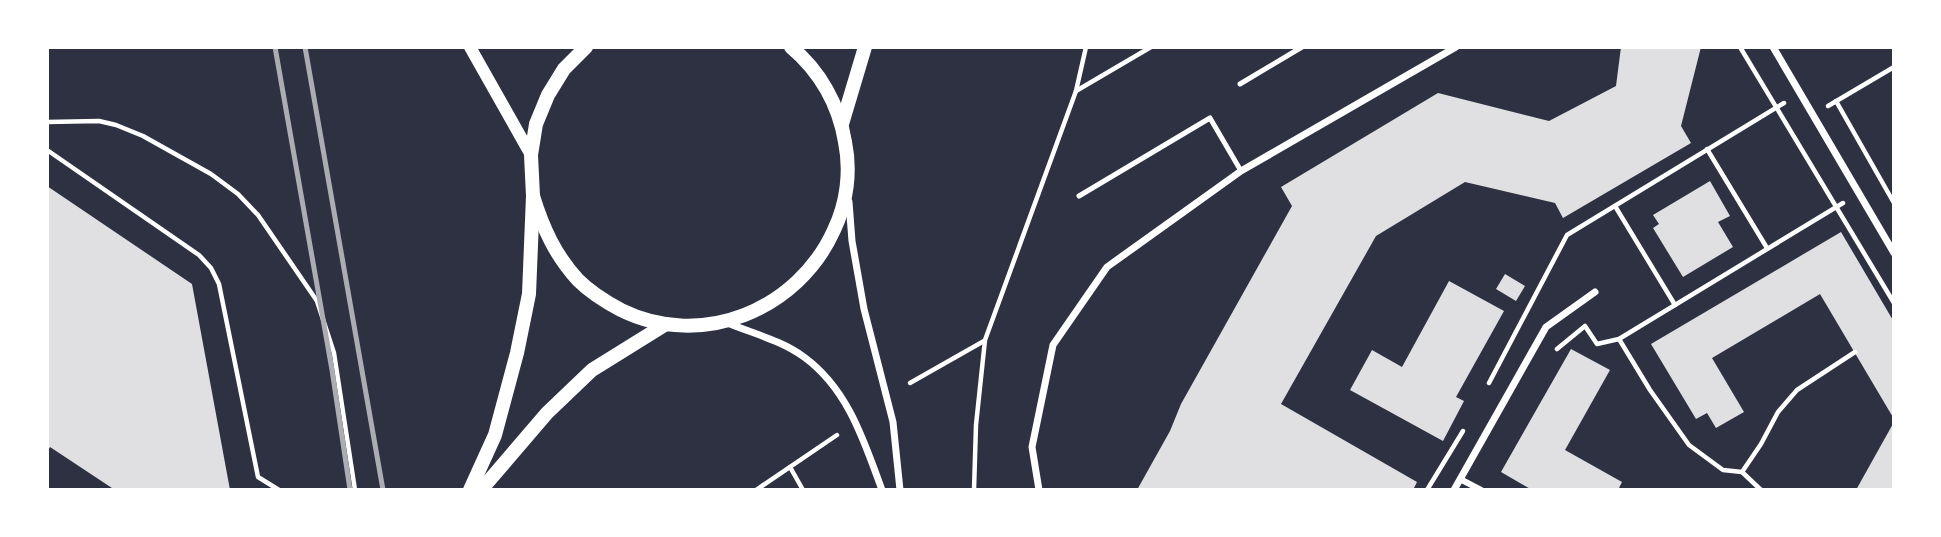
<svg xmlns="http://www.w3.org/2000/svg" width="1941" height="537" viewBox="0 0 1941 537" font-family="'PT Sans',sans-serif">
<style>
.building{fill:#e0e0e3}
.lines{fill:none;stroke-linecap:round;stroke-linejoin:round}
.path{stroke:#fff;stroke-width:4.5}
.service{stroke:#fff;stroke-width:5}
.pedestrian{stroke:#fff;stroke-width:6}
.minor{stroke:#fff;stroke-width:7}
.tertiary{stroke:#fff;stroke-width:12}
.secondary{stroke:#fff;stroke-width:14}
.rail{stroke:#abadb3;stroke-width:5}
</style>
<rect width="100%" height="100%" fill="#2d3142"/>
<!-- building -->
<g class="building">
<path d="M1621,47h80l-20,79 10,17 -128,75 -8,-15 -90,-21 -89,54 -95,168 136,78 -4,8h-276l33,-59 11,-27 111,-198 -11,-19 157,-94 111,28 67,-35z"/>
<path d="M1710,181l20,35 -12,6 15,25 -50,30 -30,-49 6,-4 -6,-9z"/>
<path d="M47,186l145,98 38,206h-115l-65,-43 -3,5z"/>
<path d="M1841,232l53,90v97l-74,-125 -108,64 32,54 -28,16 -9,-15 -11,6 -45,-75z"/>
<path d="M1505,274l20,12 -9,15 -20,-12z"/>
<path d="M1449,281l55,30 -48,86 8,4 -21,40 -93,-51 22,-40 30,17z"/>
<path d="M1571,349l39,21 -45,80 57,32 -4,8h-86l-31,-18z"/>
<path d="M1894,422v68h-38z"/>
</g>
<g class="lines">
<!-- path -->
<g class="path">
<path d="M1740,47l154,256"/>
<path d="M1076,91l75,-44"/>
<path d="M1836,101l58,102"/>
<path d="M1828,106l66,-39"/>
<path d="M47,122l52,-1 17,4 27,11 68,38 27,20 20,21 59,86 17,52 21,137"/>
<path d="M1707,149l60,99"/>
<path d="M47,150l152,105 12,13 8,16 39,193 21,13"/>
<path d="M1615,206l60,99"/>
<path d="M1619,339l31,51 39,55 34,25 19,2"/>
<path d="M1557,349l28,-23 12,18 22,-5 224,-136"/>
<path d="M910,383l74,-42"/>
<path d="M1489,383l78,-148 217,-132"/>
<path d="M790,467l13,23"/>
<path d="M756,490l81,-55"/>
<path d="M974,490l2,-65 9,-85 91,-249 10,-44"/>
<path d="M1427,490l36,-59"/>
<path d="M1761,490l-19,-18 19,-28 17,-32 19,-22 58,-38"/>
</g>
<!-- service -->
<g class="service">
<path d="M1240,84l62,-37"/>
<path d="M1079,196l131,-78 31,53"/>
</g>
<!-- pedestrian -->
<path class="pedestrian" d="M1460,479l21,11"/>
<!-- minor -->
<g class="minor">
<path d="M1773,47l121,206"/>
<path d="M849,202l3,39 12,68 29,113 7,68"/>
<path d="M725,322c26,11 56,18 79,35 44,32 60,84 78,133"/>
<path d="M1039,490l-7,-43 21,-102 54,-78 134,-96 215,-124"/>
<path d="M1454,490l92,-163 49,-35"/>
</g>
<!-- tertiary -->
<path class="tertiary" d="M470,47l61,108"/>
<!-- secondary -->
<g class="secondary">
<path d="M842,124l23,-77"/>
<path d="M533,196c10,32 22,59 45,84 12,12 28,22 43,30 81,40 177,0 213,-80 13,-27 17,-59 11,-88 -6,-37 -25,-71 -54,-95"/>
<path d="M470,490l25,-55 22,-82 12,-59 4,-98 -2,-41 5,-31 12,-29 16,-26 22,-22"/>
<path d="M481,490l66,-77 45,-43 74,-46"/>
</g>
<!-- rail -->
<g class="rail">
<path d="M275,47l57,323 18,120"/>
<path d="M305,47l78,443"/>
</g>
</g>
<!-- border -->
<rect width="1941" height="537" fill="none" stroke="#ffffff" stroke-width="98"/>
</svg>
